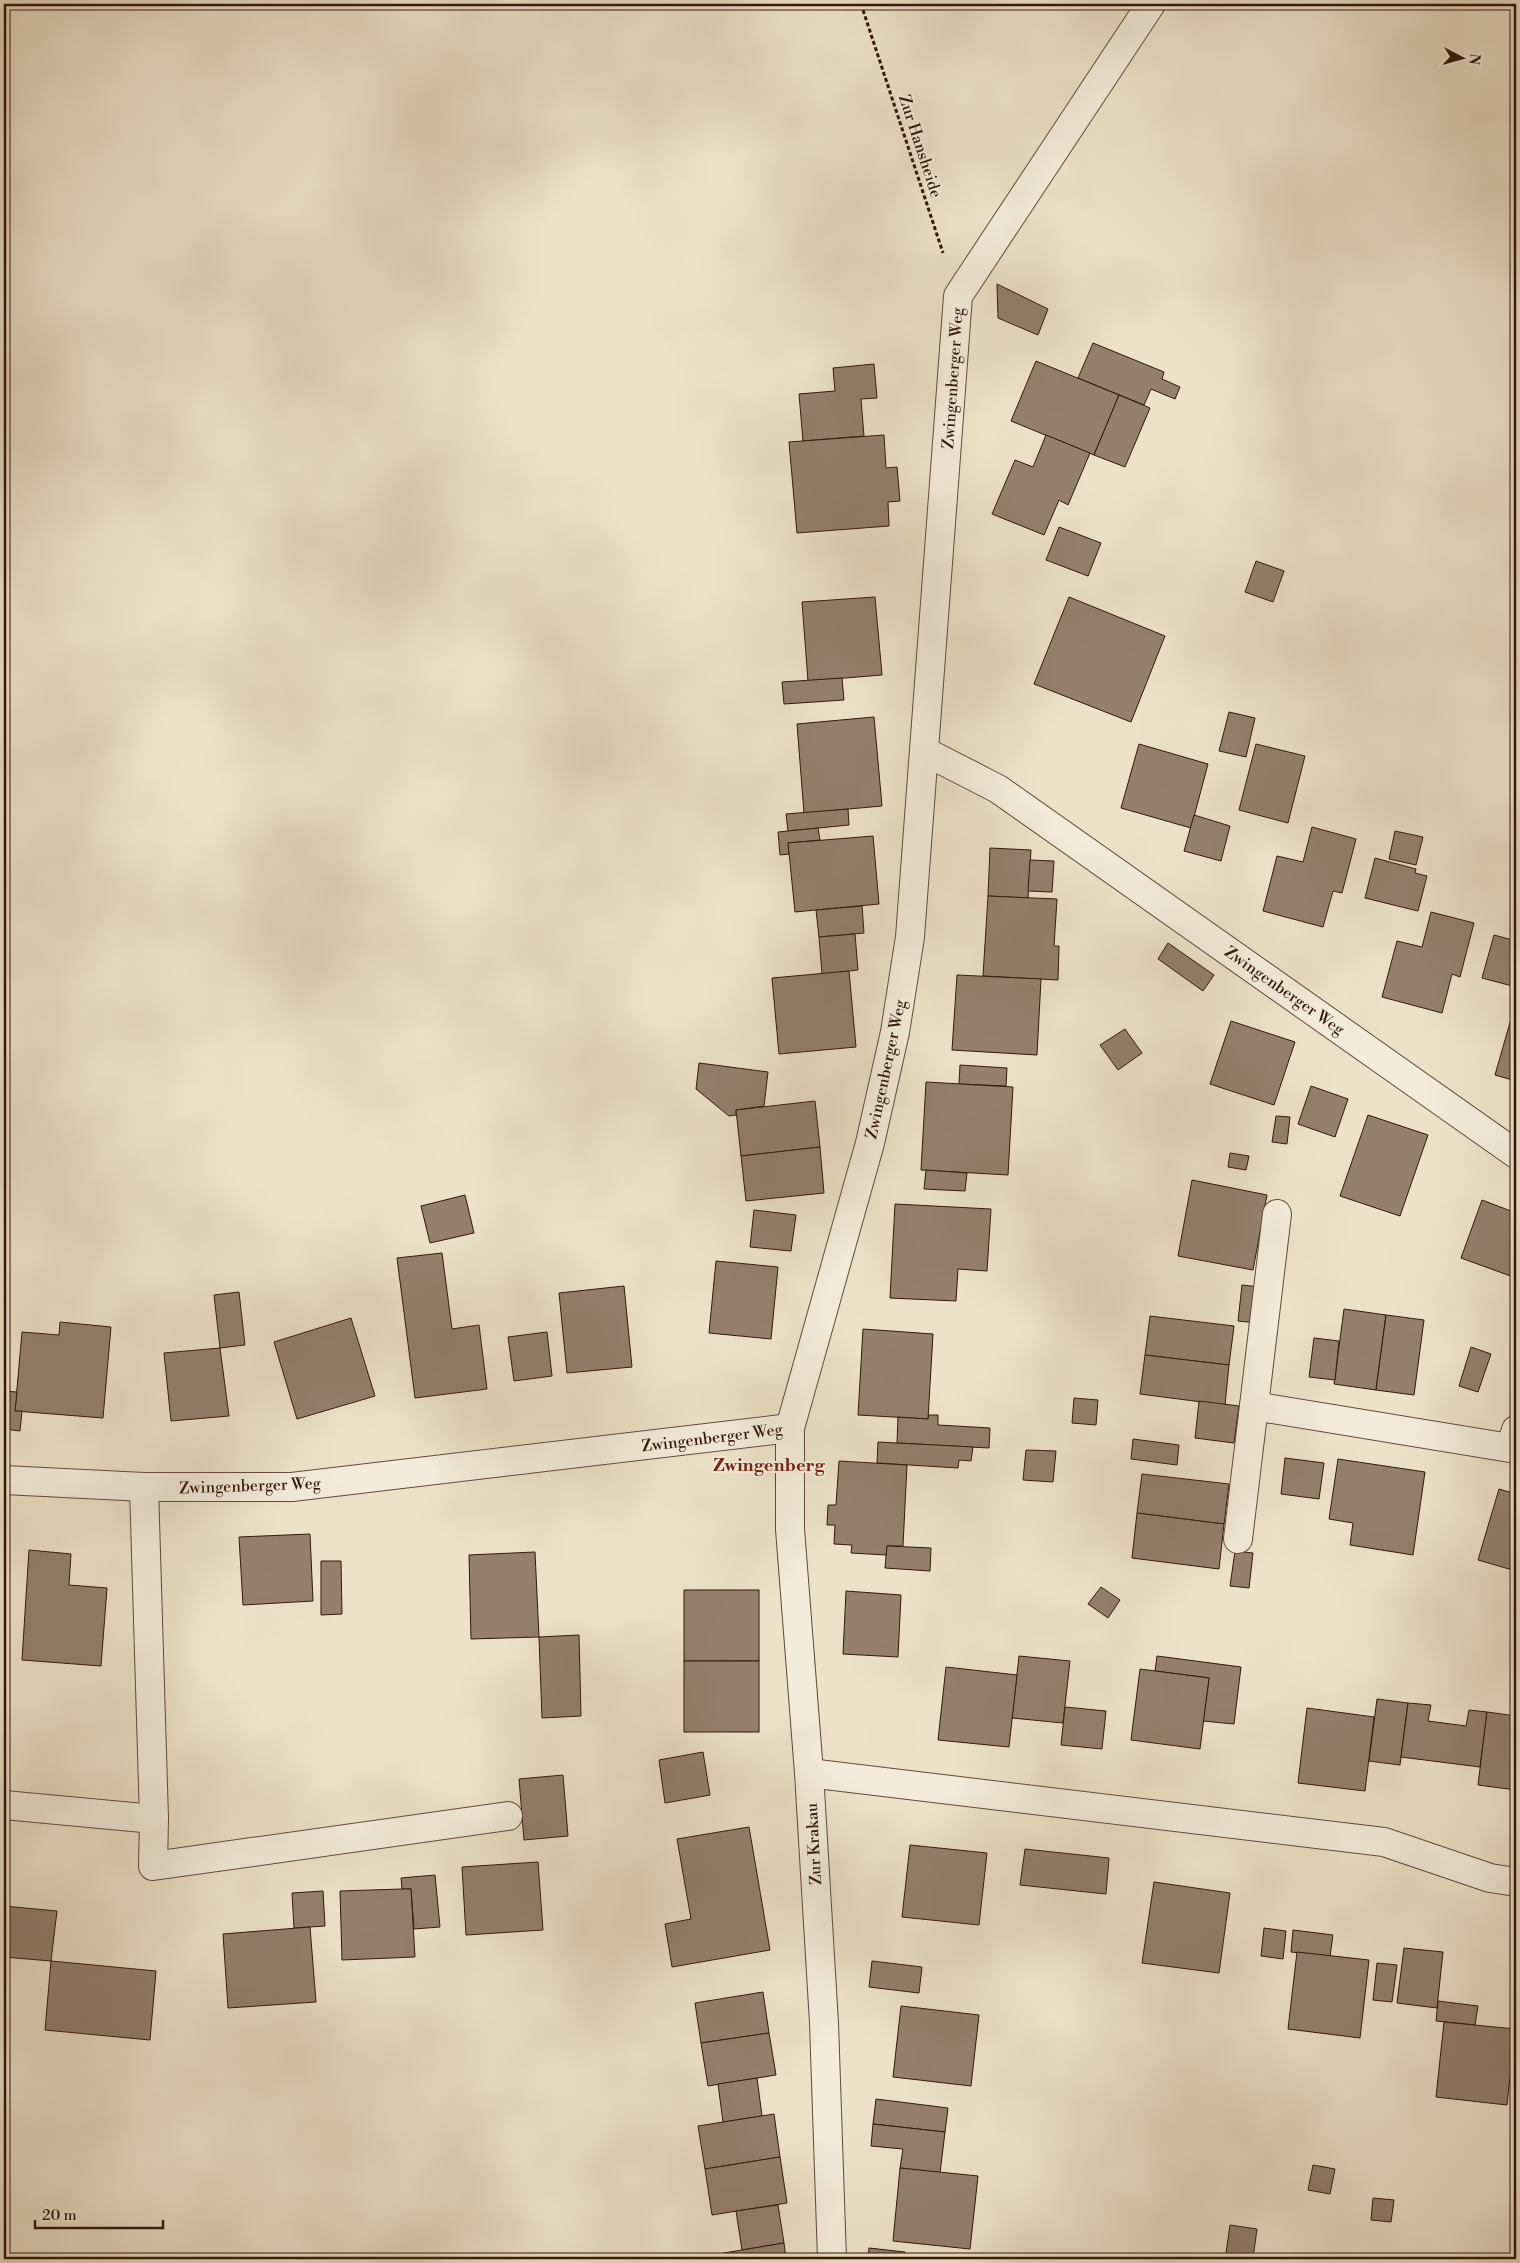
<svg xmlns="http://www.w3.org/2000/svg" width="1520" height="2263" viewBox="0 0 1520 2263" font-family="'Libre Bodoni',serif">
<style>
.building{fill:#94806d;stroke:#33160b}
.lines{fill:none;stroke-linecap:round;stroke-linejoin:round}
.minor-casing{stroke:#62493a;stroke-width:30}
.path{stroke:#33160b;stroke-width:3;stroke-dasharray:4 2.5;stroke-linecap:butt}
.minor{stroke:#f3ecdb;stroke-width:28}
.labels{text-anchor:middle;stroke-width:4;stroke-linejoin:round;paint-order:stroke}
.street-label{font-size:16px;fill:#33160b;stroke:#f3ecdb}
.neighbourhood-label{font-size:18px;font-weight:bold;fill:#7a1f14;stroke:#f3ecdb}
</style>
<rect width="100%" height="100%" fill="#ede2c8"/>
<filter id="stains"><feTurbulence type="fractalNoise" baseFrequency=".004" numOctaves="4"/><feColorMatrix values="0 0 0 0 .2 0 0 0 0 .09 0 0 0 0 .02 0 0 0 .5 -.17"/></filter>
<radialGradient id="worn" r=".72"><stop offset=".6" stop-color="#630" stop-opacity="0"/><stop offset="1" stop-color="#630" stop-opacity=".3"/></radialGradient>
<!-- building -->
<g class="building">
<path d="M997,284l51,25 -10,26 -40,-17z"/>
<path d="M1093,343l71,29 -2,7 18,8 -5,12 -24,-10 -7,16 -66,-27z"/>
<path d="M1036,361l83,34 -25,60 -83,-34z"/>
<path d="M874,364l3,34 -16,1 3,37 -61,5 -4,-47 36,-3 -2,-23z"/>
<path d="M1119,395l31,13 -25,59 -31,-12z"/>
<path d="M884,435l2,33 11,-1 3,34 -12,1 1,24 -92,7 -8,-91z"/>
<path d="M1046,435l44,18 -22,52 -9,-5 -15,35 -52,-21 23,-54 18,7z"/>
<path d="M1059,527l42,16 -13,33 -42,-16z"/>
<path d="M1256,561l28,10 -11,31 -28,-10z"/>
<path d="M875,597l7,78 -74,6 -6,-79z"/>
<path d="M1069,597l96,39 -34,86 -97,-38z"/>
<path d="M842,678l2,22 -60,4 -2,-22z"/>
<path d="M1229,712l26,6 -9,39 -27,-6z"/>
<path d="M874,717l8,89 -78,7 -7,-89z"/>
<path d="M1139,744l69,20 -17,64 -70,-20z"/>
<path d="M1256,744l49,12 -17,67 -49,-13z"/>
<path d="M848,809l1,16 -61,6 -2,-17z"/>
<path d="M1194,815l36,11 -9,35 -37,-10z"/>
<path d="M1312,827l44,12 -14,54 -9,-2 -10,36 -60,-16 14,-55 26,6z"/>
<path d="M818,828l2,12 -32,3 1,11 -9,1 -2,-23z"/>
<path d="M1395,831l28,6 -7,28 -27,-6z"/>
<path d="M873,836l6,68 -84,8 -7,-69z"/>
<path d="M990,848l41,2 -3,48 -40,-2z"/>
<path d="M1375,858l41,11 -1,4 12,3 -9,35 -53,-13z"/>
<path d="M1030,860l24,1 -2,31 -24,-1z"/>
<path d="M988,896l69,3 -3,47h5l-1,34 -75,-4z"/>
<path d="M862,906l2,27 -45,4 -3,-27z"/>
<path d="M1431,912l43,11 -14,54 -8,-3 -10,39 -60,-16 15,-56 25,6z"/>
<path d="M855,934l3,36 -36,4 -3,-37z"/>
<path d="M1494,935l22,6v46l-34,-9z"/>
<path d="M1168,943l46,32 -11,16 -45,-32z"/>
<path d="M849,971l7,76 -77,7 -7,-76z"/>
<path d="M957,975l84,4 -4,76 -85,-5z"/>
<path d="M1511,1019l5,1v61l-21,-6z"/>
<path d="M1231,1021l64,21 -21,63 -64,-21z"/>
<path d="M1125,1029l17,24 -24,17 -18,-25z"/>
<path d="M699,1063l69,9 -4,34 -28,4v5l-7,1 -33,-27z"/>
<path d="M960,1065l47,3 -1,18 -47,-2z"/>
<path d="M926,1082l87,5 -5,88 -87,-5z"/>
<path d="M1311,1086l37,13 -13,38 -37,-13z"/>
<path d="M815,1101l5,46 -79,9 -5,-46z"/>
<path d="M1368,1115l60,20 -28,81 -60,-20z"/>
<path d="M1276,1116l14,1 -3,27 -15,-2z"/>
<path d="M820,1147l4,46 -78,8 -5,-45z"/>
<path d="M1230,1153l19,3 -3,14 -18,-3z"/>
<path d="M926,1170l41,3 -2,18 -41,-2z"/>
<path d="M1192,1180l75,15 -14,75 -75,-14z"/>
<path d="M465,1195l9,38 -44,10 -9,-37z"/>
<path d="M1482,1200l34,13v65l-55,-20z"/>
<path d="M4,1202l4,1 -4,54z"/>
<path d="M895,1204l96,5 -4,62 -29,-2 -2,32 -66,-3z"/>
<path d="M754,1210l42,5 -5,36 -41,-4z"/>
<path d="M442,1253l10,76 27,-4 8,64 -72,9 -18,-140z"/>
<path d="M716,1261l62,6 -7,72 -62,-6z"/>
<path d="M1242,1285l19,2 -4,36 -19,-2z"/>
<path d="M624,1286l8,81 -65,6 -8,-80z"/>
<path d="M239,1292l6,53 -25,3 -6,-53z"/>
<path d="M1344,1309l42,6 -10,75 -42,-6z"/>
<path d="M1386,1315l38,5 -10,75 -38,-5z"/>
<path d="M1150,1316l84,10 -5,39 -84,-10z"/>
<path d="M351,1318l24,78 -78,23 -23,-77z"/>
<path d="M60,1322l51,5 -8,91 -88,-7 7,-79 37,3z"/>
<path d="M863,1329l70,5 -5,85 -70,-4z"/>
<path d="M547,1332l5,44 -38,5 -6,-44z"/>
<path d="M1314,1338l25,3 -4,39 -26,-3z"/>
<path d="M1471,1347l20,7 -13,38 -19,-6z"/>
<path d="M220,1348l9,68 -58,5 -7,-68z"/>
<path d="M1145,1355l84,10 -4,40 -85,-11z"/>
<path d="M4,1391l13,1 -2,19h7l-2,20 -16,-2z"/>
<path d="M1074,1398l24,2 -2,25 -24,-2z"/>
<path d="M1199,1401l40,5 -5,37 -39,-5z"/>
<path d="M929,1415h9v10l52,3 -1,20 -92,-5 1,-26 30,2z"/>
<path d="M1133,1439l46,6 -2,20 -46,-6z"/>
<path d="M878,1442l95,5 -2,14 -12,-1 -1,8 -81,-5z"/>
<path d="M1026,1450l30,1 -3,31 -30,-2z"/>
<path d="M1285,1458l39,5 -5,36 -38,-5z"/>
<path d="M1338,1459l87,13 -12,83 -63,-10 3,-22 -24,-4z"/>
<path d="M839,1461l68,4 -4,81h-16l-1,9 -35,-2 1,-8 -18,-1 1,-19h-8l1,-20h8z"/>
<path d="M1142,1474l87,10 -5,40 -87,-11z"/>
<path d="M1499,1489l17,5v77l-38,-11z"/>
<path d="M1137,1513l87,11 -5,45 -87,-11z"/>
<path d="M310,1534l3,67 -70,4 -4,-68z"/>
<path d="M887,1546l44,2 -1,23 -45,-3z"/>
<path d="M29,1550l42,4 -2,31 38,3 -6,78 -79,-6z"/>
<path d="M1235,1551l18,2 -4,35 -19,-2z"/>
<path d="M535,1552l4,85 -68,2 -2,-84z"/>
<path d="M321,1561h20l1,53 -21,1z"/>
<path d="M1101,1587l19,13 -12,18 -20,-14z"/>
<rect x="684" y="1590" width="75" height="71"/>
<path d="M846,1591l55,4 -3,62 -55,-3z"/>
<path d="M579,1635l2,81 -39,2 -3,-81z"/>
<path d="M1019,1656l51,5 -7,62 -51,-5z"/>
<path d="M1157,1656l84,11 -7,57 -31,-3 6,-43 -54,-7z"/>
<rect x="684" y="1661" width="75" height="71"/>
<path d="M946,1667l71,8 -8,72 -71,-7z"/>
<path d="M1140,1669l69,9 -9,71 -69,-9z"/>
<path d="M1377,1699l31,4 -8,62 -31,-4z"/>
<path d="M1408,1703l23,2 -3,16 38,5 3,-16 18,2 -7,55 -79,-10z"/>
<path d="M1065,1707l41,4 -4,38 -41,-4z"/>
<path d="M1307,1708l67,9 -9,74 -67,-8z"/>
<path d="M1487,1712l29,4v74l-38,-5z"/>
<path d="M703,1752l7,43 -45,8 -6,-43z"/>
<path d="M563,1775l5,61 -44,4 -5,-61z"/>
<path d="M749,1827l21,123 -98,17 -7,-43 26,-5 -14,-80z"/>
<path d="M910,1845l77,8 -8,72 -77,-8z"/>
<path d="M1025,1849l84,9 -3,36 -86,-9z"/>
<path d="M538,1862l5,68 -77,5 -4,-68z"/>
<path d="M435,1875l5,52 -26,2 -3,-40h-9l-1,-11z"/>
<path d="M1154,1882l76,11 -11,80 -77,-10z"/>
<path d="M402,1889h9l4,68 -73,3 -2,-69z"/>
<path d="M323,1891l2,35 -31,2 -2,-35z"/>
<path d="M4,1906l53,5 -6,50 -47,-4z"/>
<path d="M310,1927l6,75 -88,6 -5,-74z"/>
<path d="M1264,1928l22,3 -3,28 -22,-3z"/>
<path d="M1293,1930l40,5 -3,21 -39,-4z"/>
<path d="M1404,1948l39,4 -6,56 -40,-5z"/>
<path d="M1297,1952l72,8 -9,78 -72,-9z"/>
<path d="M51,1961l105,10 -6,69 -105,-10z"/>
<path d="M872,1961l50,6 -3,26 -50,-6z"/>
<path d="M1377,1963l20,2 -5,37 -19,-2z"/>
<path d="M763,1992l6,41 -68,10 -6,-40z"/>
<path d="M1438,2001l40,5 -3,19 -39,-4z"/>
<path d="M901,2006l78,9 -8,71 -78,-9z"/>
<path d="M1444,2022l71,7 -8,76 -71,-8z"/>
<path d="M769,2033l7,42 -68,11 -7,-43z"/>
<path d="M757,2078l5,38 -39,6 -5,-38z"/>
<path d="M876,2099l72,9 -3,24 -72,-8z"/>
<path d="M774,2114l6,43 -75,12 -7,-43z"/>
<path d="M873,2124l72,8 -5,41 -40,-5 3,-19 -32,-3z"/>
<path d="M780,2157l7,46 -75,12 -7,-46z"/>
<path d="M1313,2165l22,4 -5,25 -22,-4z"/>
<path d="M900,2168l78,8 -8,73 -77,-8z"/>
<path d="M1373,2198l21,2 -3,22 -20,-2z"/>
<path d="M778,2205l6,38 -42,7 -6,-39z"/>
<path d="M1230,2225l27,4 -4,29 -27,-5z"/>
<path d="M784,2243l2,16h-67l-1,-5z"/>
<path d="M869,2248l36,4 -1,7h-36z"/>
</g>
<g class="lines">
<defs>
<g id="minor">
<path d="M924,751l74,38 518,365"/>
<path d="M1254,1406l256,42 6,-18"/>
<path d="M4,1480l140,7h148l498,-59"/>
<path d="M1238,1539l39,-325"/>
<path d="M809,1773l575,69 106,36 26,4"/>
<path d="M4,1805l150,14 -10,-332"/>
<path d="M154,1819l-1,47 355,-50"/>
<path d="M832,2259l-8,-236 -15,-250 -19,-244v-101l80,-285 25,-111 15,-95 48,-641 193,-292"/>
</g>
</defs>
<!-- minor casing -->
<use href="#minor" class="minor-casing"/>
<!-- path -->
<path class="path" d="M861,4l82,249"/>
<!-- minor -->
<use href="#minor" class="minor"/>
</g>
<g class="labels">
<!-- street labels -->
<g class="street-label">
<text transform="translate(921 146) rotate(72)" y="6">Zur Hansheide</text>
<text transform="translate(952 378) rotate(-86)" y="6">Zwingenberger Weg</text>
<text transform="translate(1285 990) rotate(35)" y="6">Zwingenberger Weg</text>
<text transform="translate(885 1069) rotate(-78)" y="6">Zwingenberger Weg</text>
<text transform="translate(712 1437) rotate(-7)" y="6">Zwingenberger Weg</text>
<text transform="translate(250 1485) rotate(-2)" y="6">Zwingenberger Weg</text>
<text transform="translate(813 1844) rotate(-93)" y="6">Zur Krakau</text>
</g>
<!-- neighbourhood labels -->
<g class="neighbourhood-label">
<text x="769" y="1471">Zwingenberg</text>
</g>
</g>
<!-- margin -->
<rect width="1520" height="2263" fill="none" stroke="#ede2c8" stroke-width="20"/>
<rect x="5" y="5" width="1510" height="2253" fill="none" stroke="#33160b" stroke-width="2.5"/>
<rect x="10" y="10" width="1500" height="2243" fill="none" stroke="#33160b"/>
<!-- north arrow -->
<g transform="translate(1462 58) rotate(96)" stroke="#f3ecdb" stroke-width="4" paint-order="stroke">
<path d="M0-4L9 19L0 12L-9 19Z" fill="#33160b"/>
<text y="-8" font-size="14" font-weight="bold" text-anchor="middle" fill="#33160b">N</text>
</g>
<!-- scale -->
<path d="M35 2220v8h128v-8" fill="none" stroke="#33160b" stroke-width="2.5"/>
<text x="42" y="2220" font-size="15" fill="#33160b" stroke="#f3ecdb" stroke-width="4" paint-order="stroke">20 m</text>
<rect width="100%" height="100%" filter="url(#stains)"/>
<rect width="100%" height="100%" fill="url(#worn)"/>
</svg>
